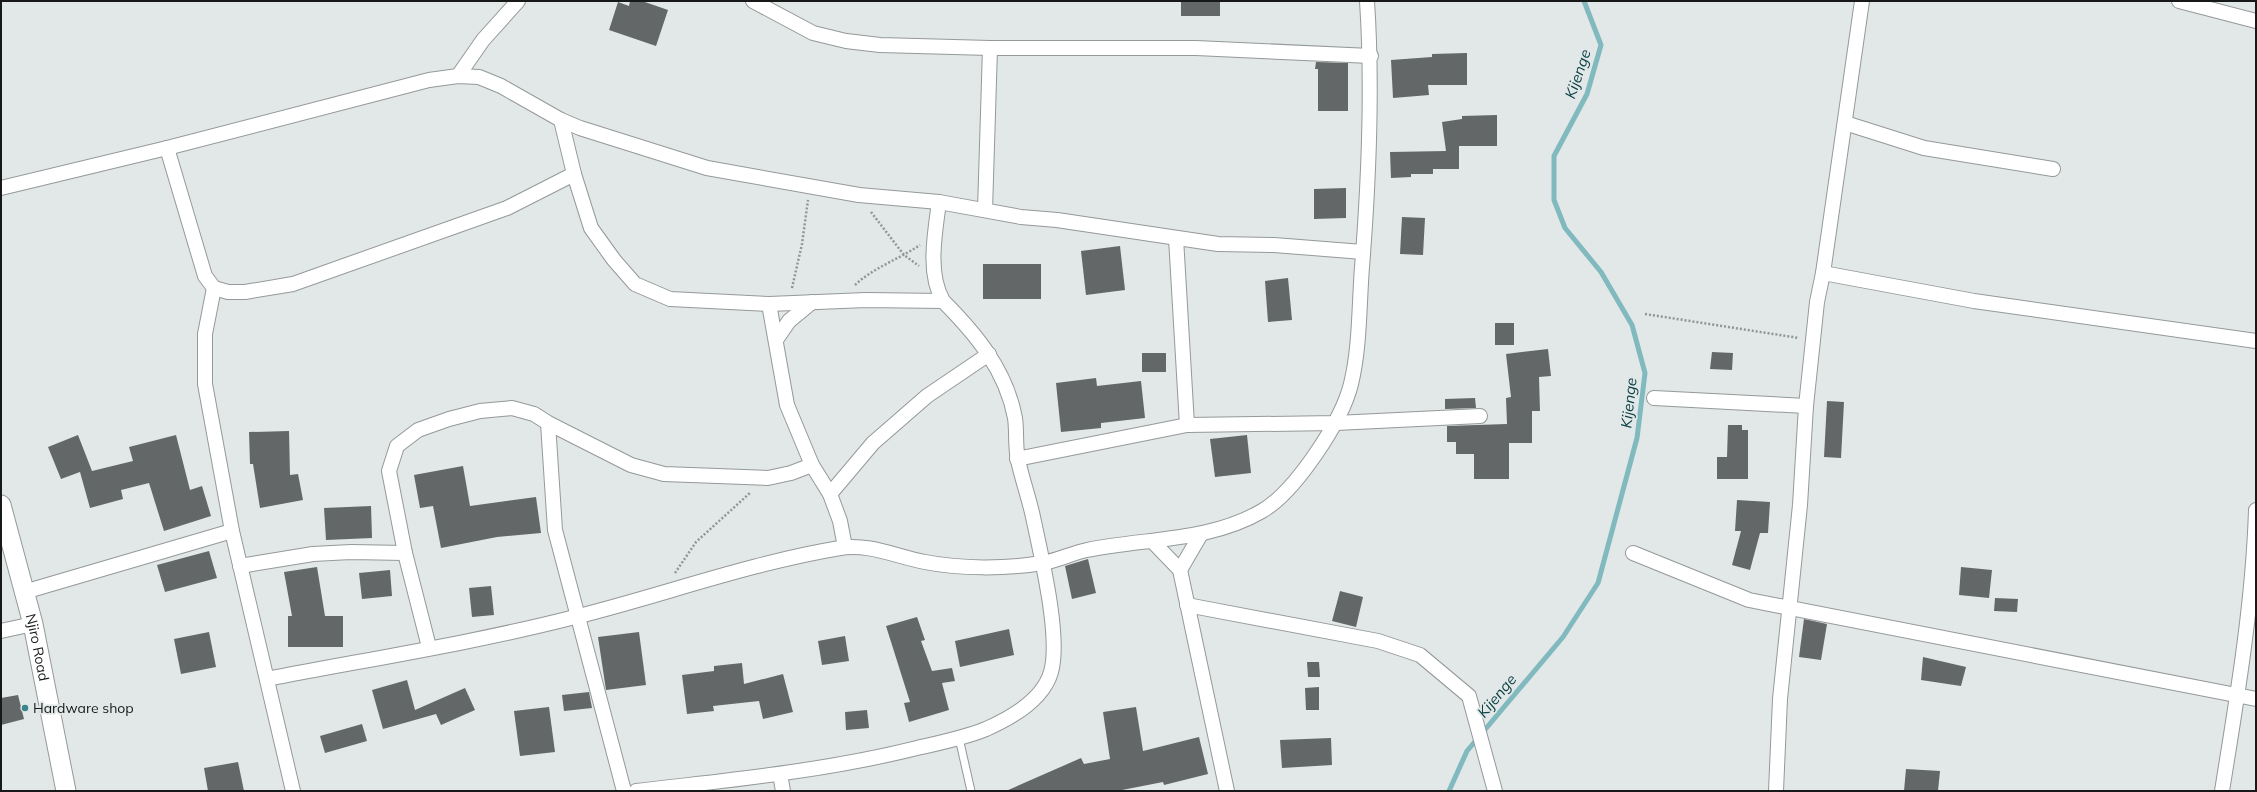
<svg xmlns="http://www.w3.org/2000/svg" width="2257" height="792" viewBox="0 0 2257 792" font-family="Mulish,sans-serif">
<style>
.lines{fill:none;stroke-linecap:round;stroke-linejoin:round}
.stream{stroke:#80b9be;stroke-width:5}
.building{fill:#636767}
.lane-casing{stroke:#949999;stroke-width:9}
.street-casing{stroke:#949999;stroke-width:16}
.secondary-casing{stroke:#949999;stroke-width:21}
.path{stroke:#919595;stroke-width:2.5;stroke-dasharray:2 2;stroke-linecap:butt}
.lane{stroke:#fff;stroke-width:7}
.street{stroke:#fff;stroke-width:14}
.secondary{stroke:#fff;stroke-width:19}
.poi-dot{fill:#3c848b;stroke:#e2e7e8;stroke-width:1.5}
.labels{text-anchor:middle;stroke-width:3.5;stroke-linejoin:round;paint-order:stroke}
.street-label{font-size:14px;fill:#171919;stroke:#e2e7e8}
.poi-label{font-size:14px;fill:#171919;stroke:#e2e7e8;text-anchor:start}
.water-label{font-size:15px;font-style:italic;fill:#0a4145;stroke:#e2e7e8}
</style>
<rect width="100%" height="100%" fill="#e2e7e8"/>
<g class="lines">
<!-- stream -->
<path class="stream" d="M1449,791l18,-40 96,-114 35,-54 39,-145 8,-65 -13,-48 -31,-53 -36,-44 -11,-28v-44l33,-62 14,-49 -17,-44"/>
</g>
<!-- building -->
<g class="building">
<path d="M630,1h12l26,9 -12,36 -47,-16 9,-28 11,4z"/>
<rect x="1181" y="1" width="39" height="15"/>
<path d="M1467,53v32h-39l1,10 -36,3 -2,-38 41,-3v-3z"/>
<path d="M1316,62l32,1v48h-30v-42h-3z"/>
<path d="M1497,115v31h-38v23h-26v5h-22v3l-20,1 -1,-26 56,-1 -4,-29 20,-3v-3z"/>
<path d="M1346,188v30l-32,1v-30z"/>
<path d="M1402,217l23,1 -2,37 -23,-1z"/>
<path d="M1120,246l5,44 -39,5 -5,-44z"/>
<rect x="983" y="264" width="58" height="35"/>
<path d="M1288,278l4,42 -24,2 -3,-41z"/>
<rect x="1495" y="323" width="19" height="22"/>
<path d="M1548,349l3,27 -12,1 1,34h-8v32h-23v36h-35v-25h-18v-12h-9v-16l60,-2 -1,-26 5,-1 -5,-43z"/>
<path d="M1712,352l21,1 -1,17 -22,-1z"/>
<rect x="1142" y="353" width="24" height="19"/>
<path d="M1096,378l1,8 44,-5 4,37 -44,5v5l-40,4 -5,-49z"/>
<path d="M1475,398l1,10 -31,1v-10z"/>
<path d="M1827,401l17,1 -3,56 -17,-1z"/>
<path d="M1728,425h14v5h6v49h-31v-22h10z"/>
<path d="M289,431l1,44 8,-1 5,26 -43,8 -7,-44h-3l-1,-32z"/>
<path d="M78,435l14,36 41,-10 -4,-14 47,-12 14,55 12,-4 9,30 -47,15 -15,-48 -28,7 2,9 -33,9 -10,-36 -19,7 -13,-32z"/>
<path d="M1247,435l4,38 -36,4 -5,-38z"/>
<path d="M463,466l7,40 66,-9 5,36 -44,4 -56,11 -8,-42 -13,2 -6,-33z"/>
<path d="M1737,500l33,2 -2,31h-8l-10,37 -18,-5 9,-34h-6z"/>
<path d="M371,506l1,32 -46,2 -2,-32z"/>
<path d="M209,551l8,27 -52,14 -8,-27z"/>
<path d="M1088,559l8,34 -24,6 -7,-33z"/>
<path d="M317,567l8,49h18v31h-55v-31h4l-8,-44z"/>
<path d="M1961,567l31,3 -3,28 -30,-3z"/>
<path d="M390,570l2,26 -30,3 -3,-26z"/>
<path d="M491,586l3,29 -22,2 -3,-29z"/>
<path d="M1340,591l23,6 -7,30 -24,-6z"/>
<path d="M1995,598l23,1 -1,13 -23,-1z"/>
<path d="M917,617l8,23 -4,1 11,30 20,-3 3,13 -13,2 7,27 -40,12 -5,-19 6,-1 -24,-76z"/>
<path d="M1804,619l23,5 -6,36 -22,-3z"/>
<path d="M1009,629l5,26 -54,12 -5,-26z"/>
<path d="M209,632l7,35 -35,7 -7,-35z"/>
<path d="M639,632l7,53 -40,5 -8,-53z"/>
<path d="M845,636l4,25 -27,4 -4,-24z"/>
<path d="M1923,657l43,10 -5,19 -40,-6z"/>
<path d="M1307,662h12l1,15h-12z"/>
<path d="M742,663l2,21 39,-10 10,38 -30,7 -4,-18 -46,5 1,5 -27,3 -5,-39 32,-4v-5z"/>
<path d="M407,680l8,30 50,-22 10,22 -34,15 -5,-11 -53,15 -11,-39z"/>
<path d="M1319,687v23h-13l-1,-22z"/>
<path d="M589,692l3,16 -28,3 -2,-16z"/>
<path d="M18,695l6,24 -23,6v-27z"/>
<path d="M549,707l6,45 -35,4 -6,-45z"/>
<path d="M1136,707l7,44 56,-14 9,37 -44,11 -1,-3 -46,9h-111l75,-33 3,6 26,-5 -7,-47z"/>
<path d="M867,710l2,18 -23,2 -1,-18z"/>
<path d="M362,724l5,17 -42,12 -5,-17z"/>
<path d="M1331,738l1,27 -50,3 -2,-28z"/>
<path d="M238,762l6,29h-36l-4,-23z"/>
<path d="M1906,769l34,2 -2,20h-34z"/>
</g>
<g class="lines">
<defs>
<path id="lane" d="M959,738l12,53"/>
<g id="street">
<path d="M753,1l60,32 33,8 34,4 110,3h206l175,8"/>
<path d="M2179,1l77,20"/>
<path d="M458,76l25,-36 35,-39"/>
<path d="M561,120l13,54 17,54 23,32 21,24 35,15 99,5 97,-4 77,1"/>
<path d="M1845,123l79,25 129,21"/>
<path d="M167,148l38,128 9,12 14,4h17l48,-8 214,-76 67,-34"/>
<path d="M1,188l166,-40 262,-68 29,-4 21,1 22,9 60,34 19,8 127,40 152,27 80,7 82,15 36,3 161,24 56,1 89,7"/>
<path d="M985,210l5,-162"/>
<path d="M1176,238l11,187"/>
<path d="M1823,273l151,28 282,40"/>
<path d="M214,288l-9,46v50l27,147 61,260"/>
<path d="M769,304l18,101 25,60 18,29 10,27 5,26"/>
<path d="M776,340l13,-19 23,-19"/>
<path d="M1654,398l152,8"/>
<path d="M548,423l7,107 69,261"/>
<path d="M1017,459l170,-34 149,-2 144,-7"/>
<path d="M830,494l43,-51 54,-47 62,-42"/>
<path d="M1153,542l27,28 47,221"/>
<path d="M1633,553l116,47 507,99"/>
<path d="M240,566l73,-12 38,-2 54,1"/>
<path d="M1180,570l21,-36"/>
<path d="M24,592l208,-61"/>
<path d="M1187,605l191,36 42,14 49,41 26,95"/>
<path d="M1,631l32,-7"/>
<path d="M429,647l-24,-94 -16,-82 8,-25 21,-16 31,-11 31,-8 32,-3 22,6 14,9 83,42 33,9 104,4 23,-5 21,-8"/>
<path d="M267,679c103,-20 206,-36 308,-62 88,-22 175,-54 265,-69 28,-5 58,9 85,14 35,7 81,7 117,1 15,-2 30,-10 45,-13 58,-12 122,-8 175,-39 33,-19 80,-90 89,-127 9,-37 8,-78 11,-117 7,-89 11,-177 5,-266"/>
<path d="M780,774l3,17"/>
<path d="M636,791c94,-11 189,-20 281,-43 22,-5 47,-10 69,-19 25,-11 57,-29 65,-57 10,-35 -10,-117 -18,-155 -4,-19 -11,-38 -15,-57 -3,-14 -1,-29 -3,-42 -9,-48 -39,-84 -72,-117 -16,-28 -8,-68 -4,-99"/>
<path d="M1776,791l4,-92 20,-194 6,-99 11,-104 6,-29 39,-272"/>
<path d="M2222,791c15,-93 31,-187 34,-281"/>
</g>
<g id="secondary">
<path id="s1" d="M1,505l32,119 33,167"/>
</g>
</defs>
<!-- lane casing -->
<use href="#lane" class="lane-casing"/>
<!-- street casing -->
<use href="#street" class="street-casing"/>
<!-- secondary casing -->
<use href="#secondary" class="secondary-casing"/>
<!-- path -->
<g class="path">
<path d="M871,212l33,43 15,11"/>
<path d="M855,285c18,-17 44,-26 65,-40"/>
<path d="M792,288l10,-44 6,-44"/>
<path d="M1645,314l154,24"/>
<path d="M675,573l21,-31 55,-50"/>
</g>
<!-- lane -->
<use href="#lane" class="lane"/>
<!-- street -->
<use href="#street" class="street"/>
<!-- secondary -->
<use href="#secondary" class="secondary"/>
</g>
<!-- markers -->
<circle class="poi-dot" cx="25" cy="708" r="4"/>
<g class="labels">
<!-- street labels -->
<g class="street-label">
<text dy="5" stroke="none"><textPath href="#s1" startOffset="147">Njiro Road</textPath></text>
</g>
<!-- poi labels -->
<g class="poi-label">
<text x="33" y="713">Hardware shop</text>
</g>
<!-- water labels -->
<g class="water-label">
<text transform="translate(1578 74) rotate(-71)" y="5">Kijenge</text>
<text transform="translate(1629 403) rotate(-84)" y="5">Kijenge</text>
<text transform="translate(1497 696) rotate(-50)" y="5">Kijenge</text>
</g>
</g>
<!-- border -->
<rect width="2257" height="792" fill="none" stroke="#171919" stroke-width="4"/>
</svg>
